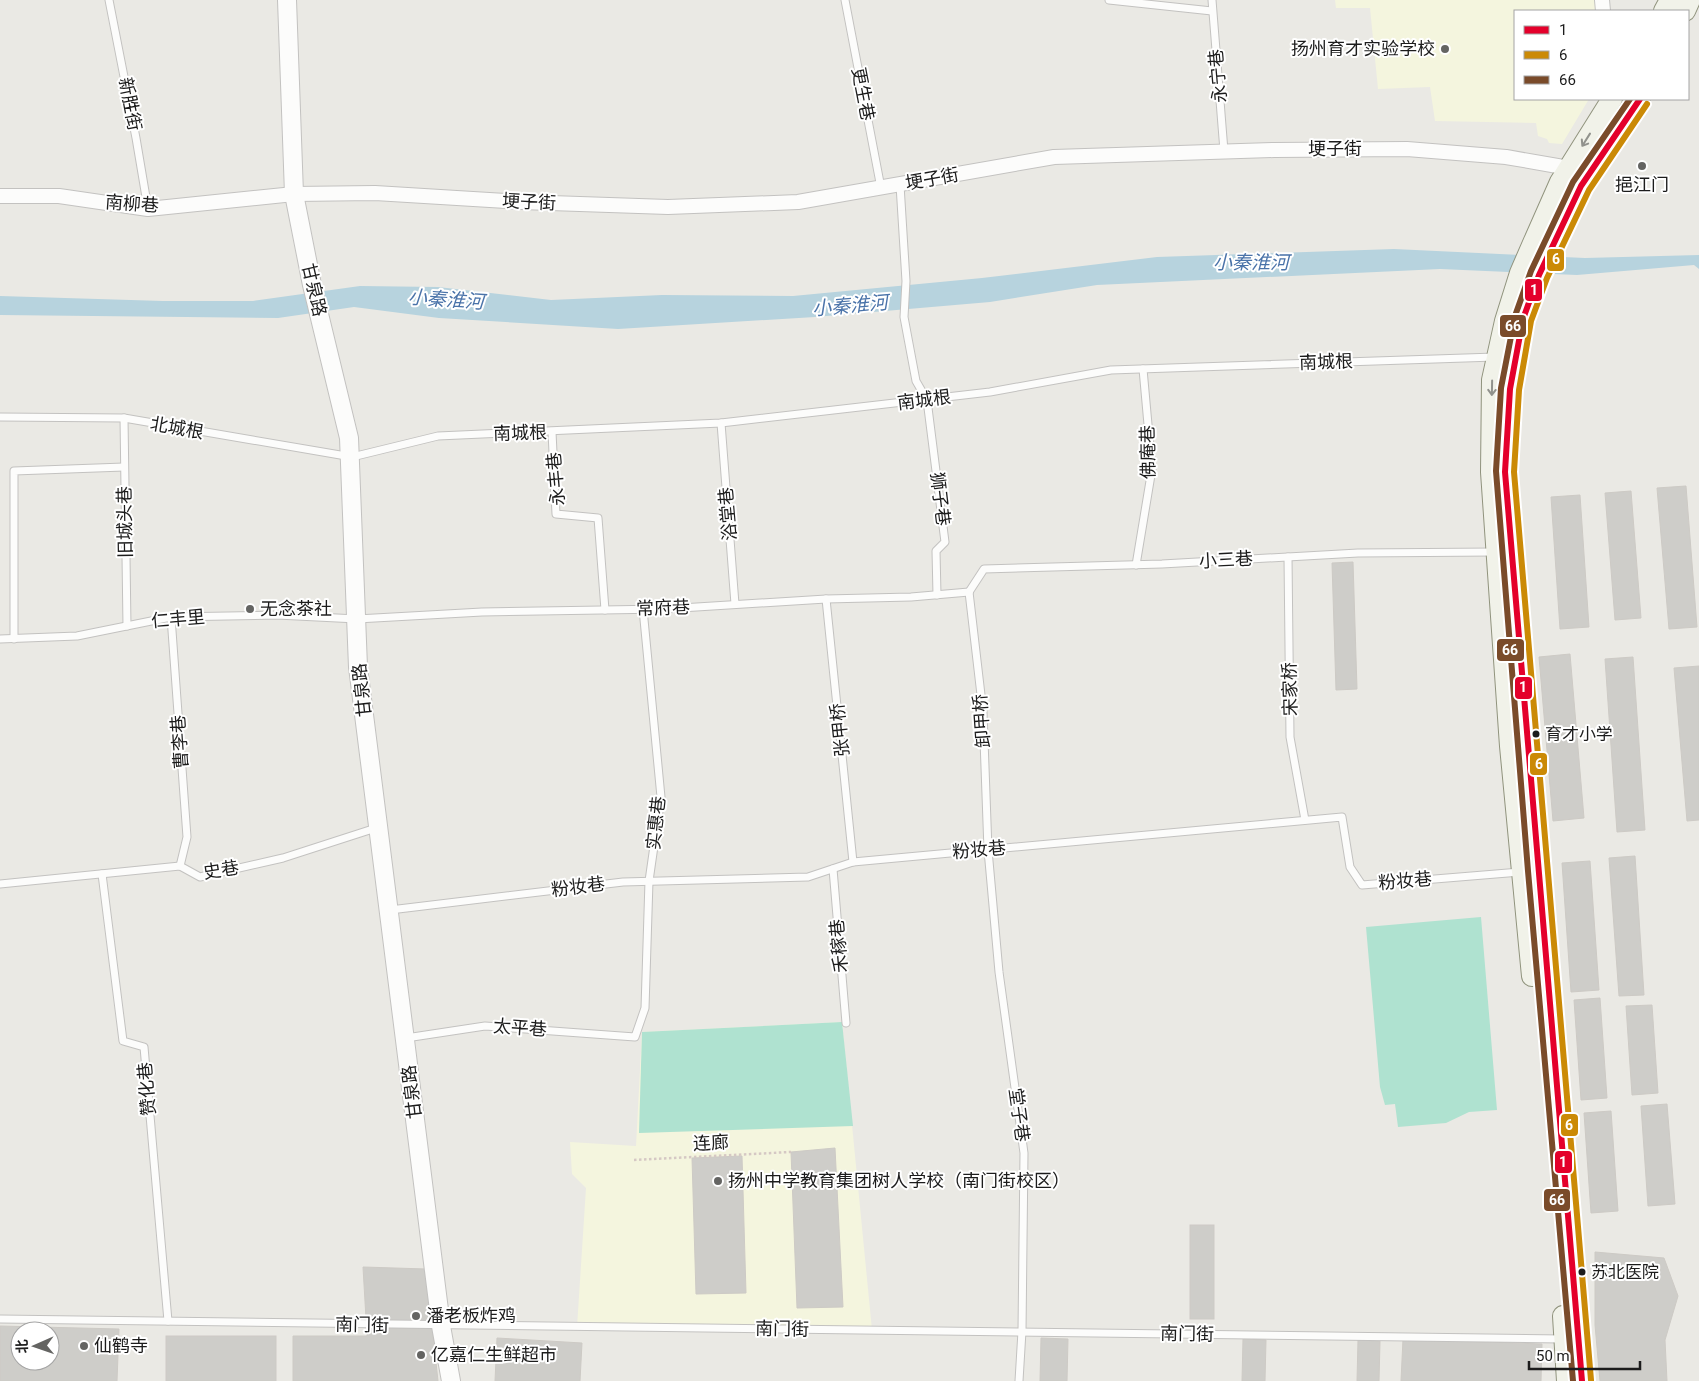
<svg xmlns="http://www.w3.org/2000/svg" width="1699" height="1381" viewBox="0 0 1699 1381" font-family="Roboto,'Noto Sans SC',sans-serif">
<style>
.education{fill:#f4f5de}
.pitch{fill:#afe2d0}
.water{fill:#b7d3de}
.building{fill:#cecdc9;stroke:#cdcac5;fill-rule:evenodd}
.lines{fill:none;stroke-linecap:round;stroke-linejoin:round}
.service-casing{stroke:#c3c2c0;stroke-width:9}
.minor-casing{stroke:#c3c2c0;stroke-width:16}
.tertiary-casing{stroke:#c3c2c0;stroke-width:20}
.secondary-casing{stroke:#90937d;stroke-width:22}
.path{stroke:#d5c8c4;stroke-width:2.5;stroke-dasharray:2.5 2.5;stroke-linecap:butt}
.service{stroke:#fcfcfb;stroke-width:7}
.minor{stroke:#fcfcfb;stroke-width:14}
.tertiary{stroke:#fcfcfb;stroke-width:18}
.secondary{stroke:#f1f2e9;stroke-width:20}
.bus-1-casing{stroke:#fff;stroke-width:10}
.bus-2-casing{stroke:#fff;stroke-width:10}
.bus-3-casing{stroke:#fff;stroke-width:10}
.bus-1{stroke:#e4002b;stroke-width:6}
.bus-2{stroke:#cb8a06;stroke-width:6}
.bus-3{stroke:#7a4b2a;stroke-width:6}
.oneway{stroke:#91928d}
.poi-dot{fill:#646462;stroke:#fff;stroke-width:2}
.bus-dot{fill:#1c1c1c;stroke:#fff;stroke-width:2}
.labels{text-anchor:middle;stroke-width:4;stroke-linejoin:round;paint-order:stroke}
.bus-label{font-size:17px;fill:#1c1c1c;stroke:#fff;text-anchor:start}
.poi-label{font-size:18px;fill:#1c1c1c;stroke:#fff;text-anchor:start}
.street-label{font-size:18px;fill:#1c1c1c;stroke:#fff}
.water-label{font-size:19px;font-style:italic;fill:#4a73a9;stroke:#fff}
.line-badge{stroke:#fff;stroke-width:2}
.badge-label{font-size:14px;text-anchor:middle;font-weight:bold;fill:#fff}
</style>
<rect width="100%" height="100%" fill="#eae9e4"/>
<!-- education -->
<g class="education">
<path d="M1335,0h263v11h-83v88h74l-27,45 -13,-1 -2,-4 -9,-3 -2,-13 -101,-2 -5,-34 -52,2 -8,-81h-34z"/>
<path d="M842,1022l30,308 -295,-3 9,-139 -14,-14 -2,-32 66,4 6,-114z"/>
</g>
<!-- pitch -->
<g class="pitch">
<path d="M1481,917l16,193 -28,2 -23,11 -48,4 -3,-23 -10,1 -5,-18 -14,-160z"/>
<path d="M842,1022l11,104 -214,7 3,-101z"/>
</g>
<!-- water -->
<path class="water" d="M1394,249l191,9 114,-3v14l-5,-4 -117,10 -137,-6 -343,16 -107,17 -175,15 -197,12 -179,-11 -85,-11 -76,11 -278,-3v-19l163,5h90l107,-15 78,1 113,13 111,-5 131,1 189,-18 175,-21z"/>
<!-- building -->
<g class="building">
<path d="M1686,486l11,141 -28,2 -12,-141z"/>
<path d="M1631,491l10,127 -26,2 -10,-127z"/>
<path d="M1580,495l9,132 -29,2 -9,-132z"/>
<path d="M1353,562l4,127 -21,1 -4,-127z"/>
<path d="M1570,654l14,164 -31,3 -14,-164z"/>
<path d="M1633,657l12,173 -28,2 -12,-173z"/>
<path d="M1699,666v154l-12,1 -13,-153z"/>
<path d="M1635,856l9,139 -25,1 -10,-138z"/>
<path d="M1590,861l9,129 -28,2 -9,-129z"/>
<path d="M1600,998l7,100 -26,2 -7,-100z"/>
<path d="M1652,1005l6,88 -26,2 -6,-89z"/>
<path d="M1667,1104l8,100 -27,2 -7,-100z"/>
<path d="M1611,1111l7,100 -27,2 -7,-100z"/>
<path d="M835,1148l8,159 -46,1 -6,-156z"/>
<path d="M742,1156l4,137 -50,1 -4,-136z"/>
<rect x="1190" y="1225" width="24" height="94"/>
<path d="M1595,1252l69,6 14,38 -13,44 2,41h-67l-5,-56z"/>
<path d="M363,1267l63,2 12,112h-145v-45h74z"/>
<path d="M0,1326l119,3 -2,52h-117zM20,1331h30v30h-30z"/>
<rect x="166" y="1336" width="110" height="45"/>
<path d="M497,1338l85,5 -2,38h-85z"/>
<path d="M1041,1338l27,1 -1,42h-27z"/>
<path d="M1243,1339l23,1 -1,41h-23z"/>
<path d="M1403,1339l139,5 -1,37h-140z"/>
<path d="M1358,1340l22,1 -1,40h-22z"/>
</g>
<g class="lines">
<defs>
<g id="service">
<path d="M109,0l27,138 12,71"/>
<path d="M845,0l36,188"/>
<path d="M1109,0l103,11"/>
<path d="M1212,0l12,151"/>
<path d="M900,185l6,96 -2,36 12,64 11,19 18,142 -9,9 1,44"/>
<path d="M0,417l124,1 228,39 86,-21 283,-13 269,-31 121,-22 384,-13"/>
<path d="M124,418l3,208"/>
<path d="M721,423l14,181"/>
<path d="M552,432l4,82 42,4 7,92"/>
<path d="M1288,557l2,180 15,83"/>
<path d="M1136,565l16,-96 -9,-100"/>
<path d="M969,592l14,120 5,138 11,122 25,181 -2,178 -3,50"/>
<path d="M969,592l15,-23 178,-5 196,-11 137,-1"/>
<path d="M826,599l27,263"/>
<path d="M171,617l16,220 -7,29"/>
<path d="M0,639l77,-3 94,-19 106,-2 80,4 125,-7 183,-3 161,-10 85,-2 58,-5"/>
<path d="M14,639v-168l110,-4"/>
<path d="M833,869l13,154"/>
<path d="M102,874l21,167 21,6 24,274"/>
<path d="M0,884l180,-18 20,11 83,-19 96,-31"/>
<path d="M390,910l233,-28 185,-5 45,-15 489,-45 8,50 12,18 158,-13"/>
<path d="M406,1038l79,-12 150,11 10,-29 4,-127 12,-84 -18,-188"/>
<path d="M0,1319l1562,20"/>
</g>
<g id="minor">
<path d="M1602,0l1,11"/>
<path d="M0,196h59l89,13 146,-15 81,-1 146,9 147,5 130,-5 256,-45 220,-7 133,-1 99,8 63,11"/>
</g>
<path id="tertiary" d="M287,0l7,194 18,91 37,153 9,229 83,659 10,55"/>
<g id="secondary">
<path d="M1664,11l6,-11"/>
<path d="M1685,11l5,-11"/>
<path d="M1532,976l-22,-230 -19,-274 1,-92 13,-59 15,-48 13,-30 27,-61 52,-83"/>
<path d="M1563,1316l4,65"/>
<path d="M1582,1381l-45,-511 -32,-398 5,-83 13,-70 16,-44 42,-89 59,-87"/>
</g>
</defs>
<!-- service casing -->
<use href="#service" class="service-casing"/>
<!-- minor casing -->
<use href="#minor" class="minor-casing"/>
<!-- tertiary casing -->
<use href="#tertiary" class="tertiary-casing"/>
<!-- secondary casing -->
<use href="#secondary" class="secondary-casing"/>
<!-- path -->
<path class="path" d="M634,1160l157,-8"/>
<!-- service -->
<use href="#service" class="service"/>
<!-- minor -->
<use href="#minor" class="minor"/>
<!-- tertiary -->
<use href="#tertiary" class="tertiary"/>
<!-- secondary -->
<use href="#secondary" class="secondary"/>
<defs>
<path id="bus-1" d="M1582,1381l-77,-909 5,-83 13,-70 16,-44 42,-89 59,-87"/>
<path id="bus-2" d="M1591,1380l-77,-908 5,-82 12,-69 16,-43 42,-88 58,-86"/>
<path id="bus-3" d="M1573,1381l-45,-510 -32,-400 5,-83 14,-72 16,-45 42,-89 57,-83"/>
</defs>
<!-- bus-1 casing -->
<use href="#bus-1" class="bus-1-casing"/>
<!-- bus-2 casing -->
<use href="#bus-2" class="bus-2-casing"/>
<!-- bus-3 casing -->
<use href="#bus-3" class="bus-3-casing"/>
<!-- bus-1 -->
<use href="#bus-1" class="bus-1"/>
<!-- bus-2 -->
<use href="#bus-2" class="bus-2"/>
<!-- bus-3 -->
<use href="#bus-3" class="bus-3"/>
</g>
<!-- one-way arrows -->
<defs><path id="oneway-shaft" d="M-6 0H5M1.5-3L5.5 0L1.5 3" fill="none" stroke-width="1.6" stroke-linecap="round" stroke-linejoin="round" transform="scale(1.25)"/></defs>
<g class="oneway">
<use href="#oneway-shaft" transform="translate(1586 140) rotate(122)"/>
<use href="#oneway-shaft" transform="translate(1492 388) rotate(91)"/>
</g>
<!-- markers -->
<g class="poi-dot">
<circle cx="1445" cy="49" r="5"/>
<circle cx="1642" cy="166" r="5"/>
<circle cx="250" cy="609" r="5"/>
<circle cx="718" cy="1181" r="5"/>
<circle cx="416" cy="1316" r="5"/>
<circle cx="84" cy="1346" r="5"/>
<circle cx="421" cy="1355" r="5"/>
</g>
<g class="bus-dot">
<circle cx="1536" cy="734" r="4.5"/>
<circle cx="1582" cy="1272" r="4.5"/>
</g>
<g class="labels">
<!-- bus labels -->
<g class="bus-label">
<text x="1545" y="740">育才小学</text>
<text x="1591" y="1278">苏北医院</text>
</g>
<!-- poi labels -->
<g class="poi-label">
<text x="1435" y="55" text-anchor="end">扬州育才实验学校</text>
<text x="1642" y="191" text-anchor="middle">挹江门</text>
<text x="260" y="615">无念茶社</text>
<text x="728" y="1187">扬州中学教育集团树人学校（南门街校区）</text>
<text x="426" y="1322">潘老板炸鸡</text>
<text x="94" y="1352">仙鹤寺</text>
<text x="431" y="1361">亿嘉仁生鲜超市</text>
</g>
<!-- street labels -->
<g class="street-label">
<text transform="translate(1218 76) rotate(-95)" y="6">永宁巷</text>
<text transform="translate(863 94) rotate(79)" y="6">更生巷</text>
<text transform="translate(130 104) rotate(79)" y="6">新胜街</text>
<text x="1335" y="155">埂子街</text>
<text transform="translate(932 179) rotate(-10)" y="6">埂子街</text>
<text transform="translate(529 202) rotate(3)" y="6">埂子街</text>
<text transform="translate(132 204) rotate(4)" y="6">南柳巷</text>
<text transform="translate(314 290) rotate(77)" y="6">甘泉路</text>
<text transform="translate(1326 362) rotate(-2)" y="6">南城根</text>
<text transform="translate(924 400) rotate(-7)" y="6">南城根</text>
<text transform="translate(177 428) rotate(10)" y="6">北城根</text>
<text transform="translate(520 433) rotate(-2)" y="6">南城根</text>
<text transform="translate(1148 452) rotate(-91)" y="6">佛庵巷</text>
<text transform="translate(556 479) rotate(-95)" y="6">永丰巷</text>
<text transform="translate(940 499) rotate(83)" y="6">狮子巷</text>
<text transform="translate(728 514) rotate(-95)" y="6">浴堂巷</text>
<text transform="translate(125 522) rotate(-91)" y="6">旧城头巷</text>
<text transform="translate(1226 560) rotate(-3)" y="6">小三巷</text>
<text transform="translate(663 608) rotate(-2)" y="6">常府巷</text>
<text transform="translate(178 619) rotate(-5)" y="6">仁丰里</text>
<text transform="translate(1290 689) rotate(-91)" y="6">宋家桥</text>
<text transform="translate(362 690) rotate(-96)" y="6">甘泉路</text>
<text transform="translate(982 721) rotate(-94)" y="6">卸甲桥</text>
<text transform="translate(840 730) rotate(-96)" y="6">张甲桥</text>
<text transform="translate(180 742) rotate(-94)" y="6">曹李巷</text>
<text transform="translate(656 823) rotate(-84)" y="6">实惠巷</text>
<text transform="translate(979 850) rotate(-5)" y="6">粉妆巷</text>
<text transform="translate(221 870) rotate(-9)" y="6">史巷</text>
<text transform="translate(1405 881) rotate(-5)" y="6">粉妆巷</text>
<text transform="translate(578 887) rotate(-7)" y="6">粉妆巷</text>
<text transform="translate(839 946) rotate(-95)" y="6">禾稼巷</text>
<text transform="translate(520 1028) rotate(4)" y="6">太平巷</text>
<text transform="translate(147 1089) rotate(-95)" y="6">赞化巷</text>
<text transform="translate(412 1092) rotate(-97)" y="6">甘泉路</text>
<text transform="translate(1019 1115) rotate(82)" y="6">堂子巷</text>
<text transform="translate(711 1143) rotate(-3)" y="6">连廊</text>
<text transform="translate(362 1325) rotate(1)" y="6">南门街</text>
<text transform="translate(782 1329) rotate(1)" y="6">南门街</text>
<text transform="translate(1187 1334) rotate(1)" y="6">南门街</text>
</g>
<!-- water labels -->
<g class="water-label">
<text x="1251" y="269">小秦淮河</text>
<text transform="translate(446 299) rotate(4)" y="7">小秦淮河</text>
<text transform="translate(850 305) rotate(-5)" y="7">小秦淮河</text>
</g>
</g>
<g class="line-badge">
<rect x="1546" y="248" width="19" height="24" rx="5" fill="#cb8a06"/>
<rect x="1524" y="278" width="19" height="24" rx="5" fill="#e4002b"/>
<rect x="1499" y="314" width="28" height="24" rx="5" fill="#7a4b2a"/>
<rect x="1496" y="638" width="29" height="24" rx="5" fill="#7a4b2a"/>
<rect x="1514" y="676" width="19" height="24" rx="5" fill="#e4002b"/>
<rect x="1529" y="752" width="19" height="24" rx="5" fill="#cb8a06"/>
<rect x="1560" y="1113" width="19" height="24" rx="5" fill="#cb8a06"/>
<rect x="1554" y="1150" width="19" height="24" rx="5" fill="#e4002b"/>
<rect x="1543" y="1188" width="28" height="24" rx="5" fill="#7a4b2a"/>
</g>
<g class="badge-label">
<text x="1556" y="264">6</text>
<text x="1534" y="295">1</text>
<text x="1513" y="331">66</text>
<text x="1510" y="655">66</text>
<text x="1523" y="692">1</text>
<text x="1539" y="769">6</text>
<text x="1569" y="1130">6</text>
<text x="1563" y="1167">1</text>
<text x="1557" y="1205">66</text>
</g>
<!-- legend -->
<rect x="1514" y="10" width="175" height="90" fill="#ffffff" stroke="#a4a4a4"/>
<rect x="1524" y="26" width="25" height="8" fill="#e4002b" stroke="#a4a4a4"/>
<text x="1559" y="35" font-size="15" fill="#1c1c1c">1</text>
<rect x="1524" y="51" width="25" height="8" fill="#cb8a06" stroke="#a4a4a4"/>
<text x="1559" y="60" font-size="15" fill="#1c1c1c">6</text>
<rect x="1524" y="76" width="25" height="8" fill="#7a4b2a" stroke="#a4a4a4"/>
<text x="1559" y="85" font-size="15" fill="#1c1c1c">66</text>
<!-- north arrow -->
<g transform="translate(35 1346) rotate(268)"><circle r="24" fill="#ffffff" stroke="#a4a4a4"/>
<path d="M0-4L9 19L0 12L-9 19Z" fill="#646462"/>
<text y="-8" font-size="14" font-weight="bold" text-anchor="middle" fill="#1c1c1c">北</text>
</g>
<!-- scale -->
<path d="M1529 1361v8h111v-8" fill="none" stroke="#1c1c1c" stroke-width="2.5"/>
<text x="1536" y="1361" font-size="15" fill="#1c1c1c" stroke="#ffffff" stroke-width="4" paint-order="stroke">50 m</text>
</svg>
